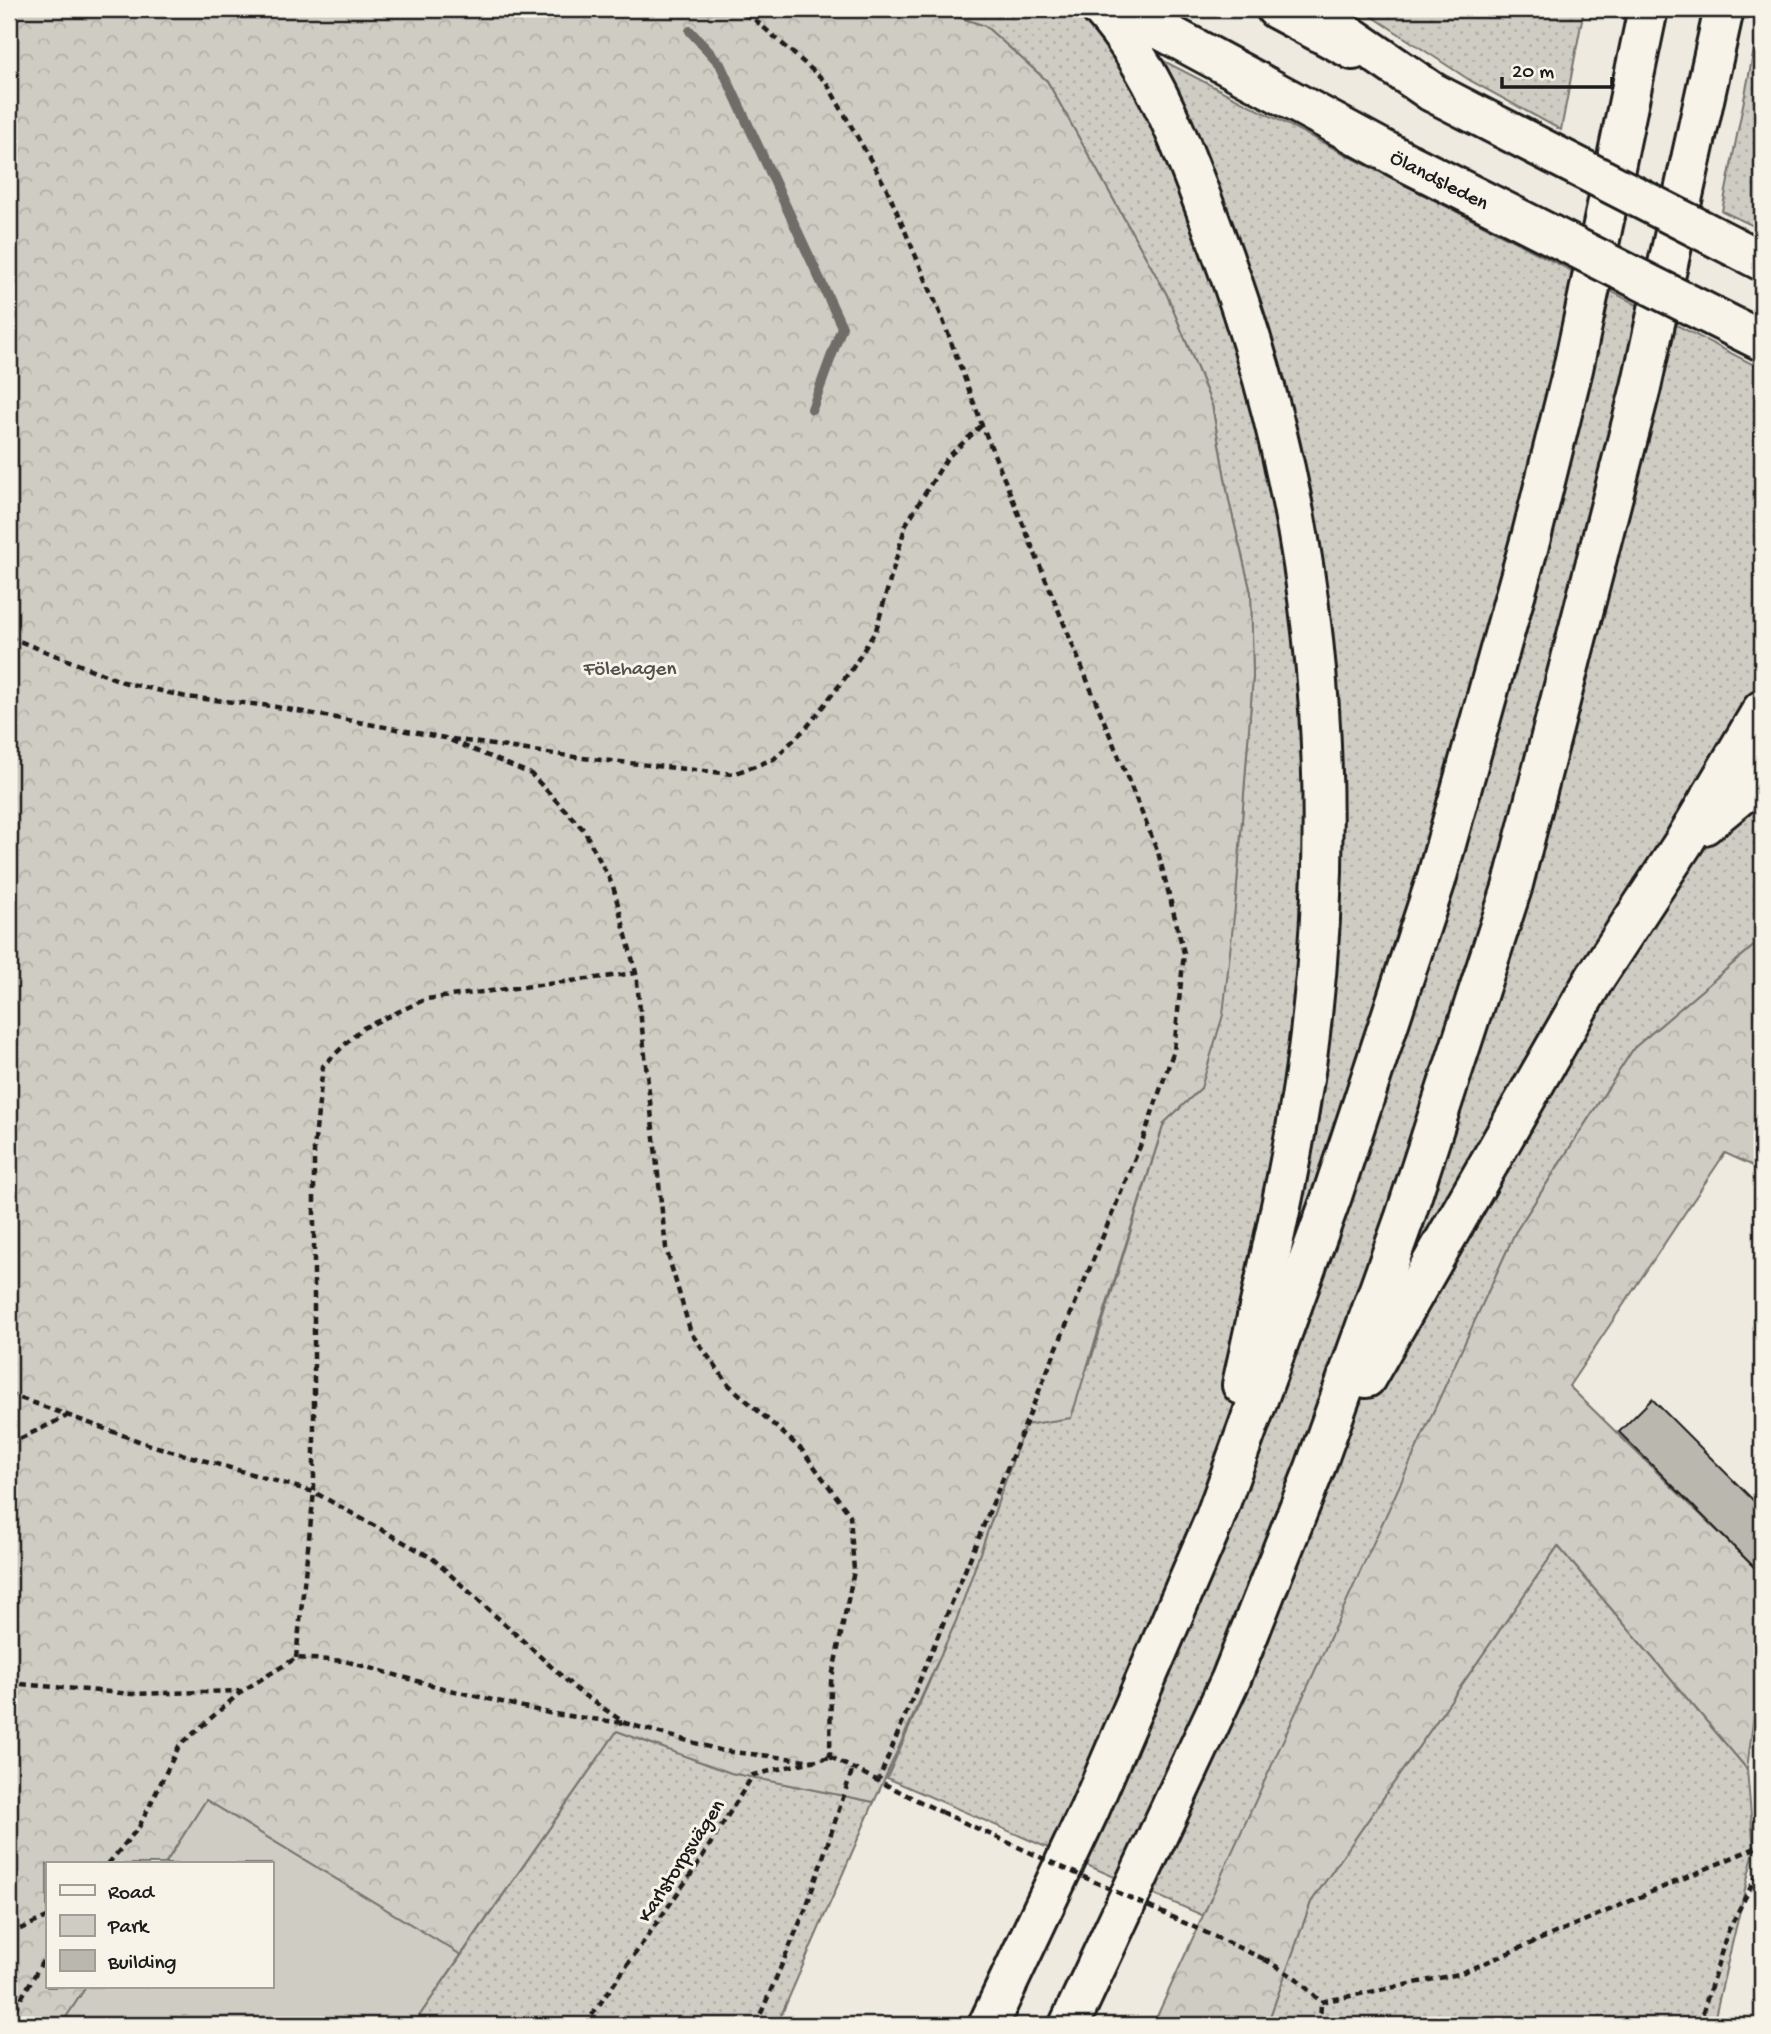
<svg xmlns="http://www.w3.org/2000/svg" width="1771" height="2034" viewBox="0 0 1771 2034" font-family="'Gochi Hand',sans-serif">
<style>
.green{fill:url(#green-dots);stroke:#767470;stroke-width:2}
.forest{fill:url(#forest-crowns);stroke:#767470;stroke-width:2}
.pitch{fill:#cfccc3;stroke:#767470;stroke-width:2}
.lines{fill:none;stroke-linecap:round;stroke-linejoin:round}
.stream{stroke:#6f6d69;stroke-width:10}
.building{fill:#bab7af;stroke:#1c1c1c;stroke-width:2}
.primary-casing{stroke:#1c1c1c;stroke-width:44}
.highway-casing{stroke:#1c1c1c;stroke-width:44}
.path{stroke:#1c1c1c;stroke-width:4.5;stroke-dasharray:7 5;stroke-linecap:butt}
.primary{stroke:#f7f3e8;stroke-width:38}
.highway{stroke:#f7f3e8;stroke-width:38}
.primary-bridge-casing{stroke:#1c1c1c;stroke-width:44;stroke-linecap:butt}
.path-bridge{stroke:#1c1c1c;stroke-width:4.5;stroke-dasharray:7 5;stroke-linecap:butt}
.primary-bridge{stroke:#f7f3e8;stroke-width:38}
.labels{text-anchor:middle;stroke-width:6;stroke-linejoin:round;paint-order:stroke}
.street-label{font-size:21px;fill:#1c1c1c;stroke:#f7f3e8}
.park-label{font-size:21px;fill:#52514e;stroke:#f7f3e8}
</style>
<defs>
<pattern id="green-dots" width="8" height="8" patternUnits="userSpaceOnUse" patternTransform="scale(1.75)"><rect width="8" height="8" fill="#cfccc3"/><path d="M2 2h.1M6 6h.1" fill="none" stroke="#b1afa7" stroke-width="1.8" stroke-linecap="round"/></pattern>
<pattern id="forest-crowns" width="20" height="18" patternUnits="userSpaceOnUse" patternTransform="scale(1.75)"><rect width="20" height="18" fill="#cfccc3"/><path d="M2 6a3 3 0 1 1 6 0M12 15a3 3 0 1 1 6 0" fill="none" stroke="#b1afa7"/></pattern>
</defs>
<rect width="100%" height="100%" fill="#eeeae0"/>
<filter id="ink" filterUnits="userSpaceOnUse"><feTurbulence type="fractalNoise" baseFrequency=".0143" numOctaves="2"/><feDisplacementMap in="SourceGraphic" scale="14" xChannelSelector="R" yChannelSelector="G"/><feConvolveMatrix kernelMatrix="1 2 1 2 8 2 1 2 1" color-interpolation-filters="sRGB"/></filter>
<g filter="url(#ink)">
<!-- green -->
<g class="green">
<path d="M667,9h154l-129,5z"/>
<path d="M934,9h129l699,360v570l-128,109 -119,185 -311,683 -317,-138 69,-157 69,-196 65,-62 74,-240 37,-35 35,-190 17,-222 -2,-83 -22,-92 -17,-96 -45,-110 -120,-214 -62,-55z"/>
<path d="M1361,9h223l-23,121 -90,-49z"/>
<path d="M1762,9v221l-40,-19z"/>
<path d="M1558,1546l189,223 7,82 -41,174h-446l44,-123z"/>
<path d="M617,1731l114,42 143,29 -97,223h-364z"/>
</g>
<!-- forest -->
<g class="forest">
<path d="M9,9h658l25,5 242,-5 51,17 62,55 120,214 45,110 17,96 22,92 2,83 -17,222 -13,117 -22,73 -37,35 -93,295 -46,7 -69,196 -82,181 -143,-29 -114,-42 -156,224 -255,-155 -41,64h-118v123h39l-25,38h-52z"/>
<path d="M1762,939v231l-37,-17 -156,233 193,189v78l-15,116 -189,-223 -247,356 -44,123h-114l362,-792 119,-185z"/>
</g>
<!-- pitch -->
<path class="pitch" d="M206,1800l255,155 -48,70h-352l25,-38h185v-123h-106z"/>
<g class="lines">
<!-- stream -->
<path class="stream" d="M690,31l30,33 122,263 -30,82"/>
</g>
<!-- building -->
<path class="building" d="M1652,1399l110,110v66l-143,-143z"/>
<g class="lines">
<defs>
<g id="primary">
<path d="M1122,9l286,154"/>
<path d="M1276,9l77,41"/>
</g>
<g id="highway">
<path d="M1101,9c58,64 88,156 118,236 96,256 123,518 91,789 -14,119 -43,235 -68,351"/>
<path d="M1317,9l26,22 89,61"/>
<path d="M1704,825l58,-48"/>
<path d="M1366,1378l229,-400 89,-136 78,-132"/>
<path d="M988,2025l101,-214 124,-288 119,-327 104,-316 96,-346 41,-165 75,-360"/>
<path d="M1069,2025l162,-346 84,-211 90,-251 107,-329 129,-501 83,-378"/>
</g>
</defs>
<!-- primary casing -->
<use href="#primary" class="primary-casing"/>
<!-- highway casing -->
<use href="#highway" class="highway-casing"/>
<!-- path -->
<g class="path">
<path d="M733,9l21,10 72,63 61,107 54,126 41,110 176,427 26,101 -10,97 -31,89 -264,640"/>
<path d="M9,637l114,45 63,15 85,9 174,32 86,36 53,56 29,56 23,87 30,275 25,85 38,52 73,65 48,65 4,56 -23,111 -1,75"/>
<path d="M452,739l130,19 151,16 41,-15 33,-32 45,-58 24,-39 30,-106 41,-66 35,-33"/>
<path d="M9,1394l138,50 167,48 118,66 146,133 47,32 98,28 92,10"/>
<path d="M9,1444l58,-28"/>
<path d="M296,1658l18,-166v-343l9,-83 38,-37 65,-30 210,-26"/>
<path d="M9,1683l123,11 109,-3"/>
<path d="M830,1757l111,55"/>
<path d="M108,1864l31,-37 40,-81 63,-55 54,-33 49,3 101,28 107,25 71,9"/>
<path d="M9,1934l38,-17"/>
<path d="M1264,1959l33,20 24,23 138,-28 303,-129"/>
<path d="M9,2019l38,-65"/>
<path d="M585,2025l111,-158 57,-92 77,-18"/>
<path d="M756,2025l50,-117 47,-140"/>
<path d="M1320,2025l1,-23"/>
<path d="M1699,2025l29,-94 34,-66"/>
</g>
<!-- primary -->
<use href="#primary" class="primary"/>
<!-- highway -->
<use href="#highway" class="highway"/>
<defs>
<g id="primary-bridge">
<path d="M1432,92l330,169"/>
<path d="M1408,163l354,178"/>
</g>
</defs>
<!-- primary-bridge casing -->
<use href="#primary-bridge" class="primary-bridge-casing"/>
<!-- path-bridge -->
<path class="path-bridge" d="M941,1812l323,147"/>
<!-- primary-bridge -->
<use href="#primary-bridge" class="primary-bridge"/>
</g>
</g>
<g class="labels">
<!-- street labels -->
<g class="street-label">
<text transform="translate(1440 179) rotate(27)" y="7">Ölandsleden</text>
<text transform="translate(680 1860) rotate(-57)" y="7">Karlstorpsvägen</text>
</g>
<!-- park labels -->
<g class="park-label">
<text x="630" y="674">Fölehagen</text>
</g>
</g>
<!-- margin -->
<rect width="1771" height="2034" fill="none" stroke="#f7f3e8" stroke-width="35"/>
<rect x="18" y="18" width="1736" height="1999" fill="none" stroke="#1c1c1c" stroke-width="2.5" filter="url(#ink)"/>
<!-- legend -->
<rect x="46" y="1862" width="228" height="126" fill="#f7f3e8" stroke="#9f9d96" stroke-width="2"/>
<rect x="60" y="1885" width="35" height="10" fill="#f7f3e8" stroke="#9f9d96" stroke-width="2"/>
<text x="108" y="1898" font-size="21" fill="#1c1c1c">Road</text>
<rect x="60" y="1915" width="35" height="21" fill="#cfccc3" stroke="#9f9d96" stroke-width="2"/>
<text x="108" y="1932" font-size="21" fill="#1c1c1c">Park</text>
<rect x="60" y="1950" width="35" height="21" fill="#bab7af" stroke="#9f9d96" stroke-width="2"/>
<text x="108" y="1968" font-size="21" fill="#1c1c1c">Building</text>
<!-- scale -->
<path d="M1502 77v10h110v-10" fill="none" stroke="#1c1c1c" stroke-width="3.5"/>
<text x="1512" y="77" font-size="21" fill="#1c1c1c" stroke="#f7f3e8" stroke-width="5" paint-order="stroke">20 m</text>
</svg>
